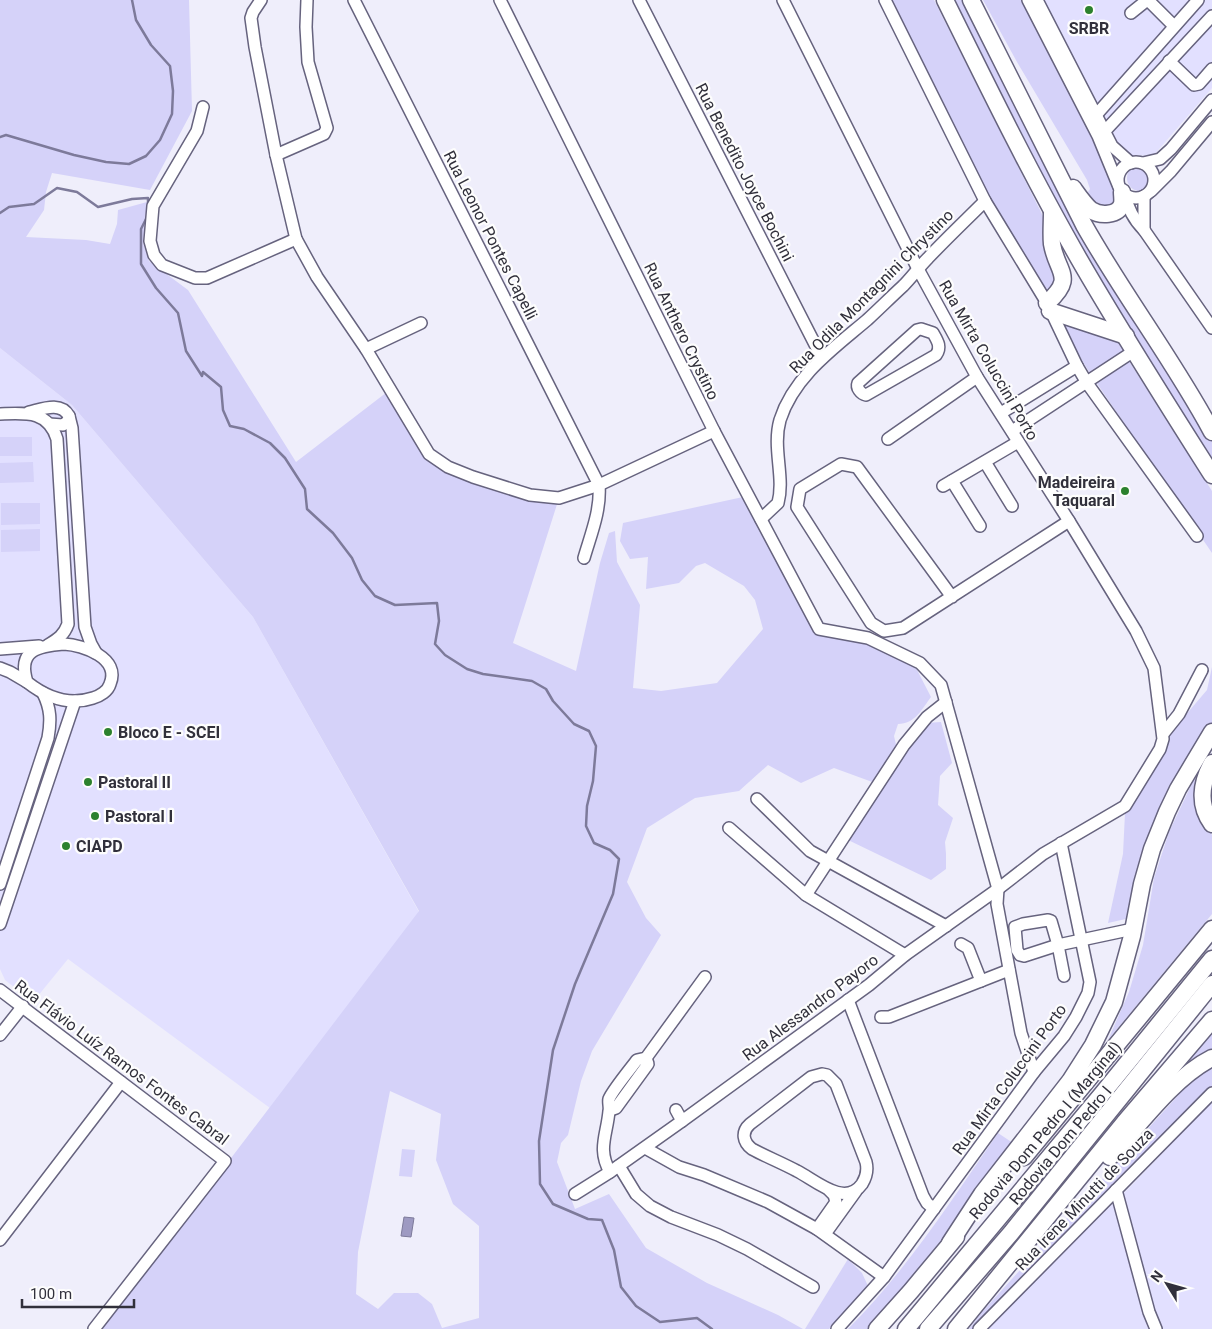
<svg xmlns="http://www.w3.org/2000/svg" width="1212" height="1329" viewBox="0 0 1212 1329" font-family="Roboto,sans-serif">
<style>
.built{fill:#e2e0ff}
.green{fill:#d5d2f9;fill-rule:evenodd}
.water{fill:#9e9ac2;stroke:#7d7a9a}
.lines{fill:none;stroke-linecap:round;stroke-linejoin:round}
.stream{stroke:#7d7a9a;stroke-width:2.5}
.minor-casing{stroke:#66637e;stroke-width:14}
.highway-casing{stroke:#66637e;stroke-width:19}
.minor{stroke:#fff;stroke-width:11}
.highway{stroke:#fff;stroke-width:16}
.poi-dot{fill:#2c812e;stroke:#fdfdfd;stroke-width:2}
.labels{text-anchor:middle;stroke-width:4.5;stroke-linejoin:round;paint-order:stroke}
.poi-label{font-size:16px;font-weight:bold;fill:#31303b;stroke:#fdfdfd;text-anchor:start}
.street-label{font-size:16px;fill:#31303b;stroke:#fdfdfd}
</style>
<rect width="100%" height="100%" fill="#efeefb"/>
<!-- built -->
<g class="built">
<path d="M1039,0h173v88l-59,68 -24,-1 -16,-12z"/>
<path d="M0,348l72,57 181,212 166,295 -149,196 -202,-149 -35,43 -28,-22 -5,-11z"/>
<path d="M1212,1102v227h-228l145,-141z"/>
</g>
<!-- green -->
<g class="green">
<path d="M0,0h189l3,111 -42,79 -98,-17 -6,19 -2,18 -18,27 60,3 24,4 7,-20 1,-14 29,-8 -4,41 6,18 39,29 108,172 95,-73 38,65 19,13 111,31 -46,145 63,28 24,-108 9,-30 6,-2 2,31 23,43 -7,83 28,3 56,-8 46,-54 -8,-29 -11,-14 -39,-23 -9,3 -17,17 -33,6 2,-32 -18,2 -10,-18 3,-18 120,-26 77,137 44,9 51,23 16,31c-9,12 -16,27 -33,27l-4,12 3,13 -22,34 -41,-15 -33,15 -33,-18 -29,26 -44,7 -48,30 -20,54 19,36 15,17 -69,116 -11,30 -13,54 -7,8 -4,19 18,47 34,-15 37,54 61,35 71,32 25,14h-702l318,-418 -166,-294 -181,-212 -72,-57zM390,1091l51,23 -5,46 17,44 26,22v92l-37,10 -10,-24 -14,-11h-24l-16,16 -22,-15 2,-42z"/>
<path d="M890,0h44l108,214 5,14 10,53 -8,9 -8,-5 -54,-90z"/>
<path d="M952,0h11l128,252 24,39 80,121 17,29v22l-144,-237z"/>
<path d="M983,0h41l70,138 26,58 -5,12 -21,-2 -6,-14 2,-3 -3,-9 -70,-118z"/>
<circle cx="1140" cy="178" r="13"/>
<path d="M1058,321l62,17 10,13 -39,24z"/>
<path d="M1129,361l83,130v62l-116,-171z"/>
<rect x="0" y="437" width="32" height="19"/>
<path d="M33,462l1,20 -34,1v-20z"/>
<path d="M40,503v21l-39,1v-22z"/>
<path d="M40,529v22l-39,1v-22z"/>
<path d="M1212,667v56l-20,32 -62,163 -22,5 15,-69 2,-41 47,-82 35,-41z"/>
<path d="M941,722l11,41 -12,13 -2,29 15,13 -8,24 1,12v15l-15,11 -85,-41 80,-116z"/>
<path d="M1195,777l4,36 13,22v79l-104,126 21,-48 14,-47 11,-67 15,-46z"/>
<path d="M1212,1031v21l-41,28z"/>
<path d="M1212,1067v21l-17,14 -98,104 -123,123h-5l13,-17 200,-221 17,-15z"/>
<path d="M998,1133l18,12 -48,63 -100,121h-20c58,-58 103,-128 150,-196z"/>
<path d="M402,1149l13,1 -3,27 -13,-1z"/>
<path d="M848,1259l14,14 6,13 -39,43h-24z"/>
</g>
<!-- water -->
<path class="water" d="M404,1217l10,1 -3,19 -10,-1z"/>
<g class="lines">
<!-- stream -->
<g class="stream">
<path d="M0,137l6,-2 68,20 32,7 23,2 17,-8 14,-16 12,-26 1,-23 -3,-25 -19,-21 -15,-25 -4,-20"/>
<path d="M0,213l9,-6 25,-3 23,-16 20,4 21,15 34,-8 16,-1v9"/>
<path d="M147,217l-6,12v35l15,24 22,25 8,38 16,25 1,-4 18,15 2,23 7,16 14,3 26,14 15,15 20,31 2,20 26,24 19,25 10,22 13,16 20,9 42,-2 2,18 -4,23 10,11 22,14 16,5 49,7 14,8 7,12 21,23 15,7 7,15 -3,35 -6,25 -1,20 8,17 16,7 9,9 -6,35 -38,90 -22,66 -14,91 1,43 13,20 35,15 14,1 12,30 7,37 15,19 24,16 37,-4 15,11"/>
</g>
<defs>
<g id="minor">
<path d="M261,0l-8,12 -2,6 4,29 21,108 20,84 21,38 49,72 63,105 19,13 25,10 57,18 29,3 40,-13 115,-54"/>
<path d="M354,0l245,485c2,25 -8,49 -15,73"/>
<path d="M500,0l214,431 105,198 49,9 52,25 21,22 57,204 -1,15 24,129 13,39"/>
<path d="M639,0l183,358"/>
<path d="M885,0l100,201 62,102 30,63 10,17 110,153"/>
<path d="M1028,0l70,136 21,51"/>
<path d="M1037,0l75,146 19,17"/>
<path d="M1131,13l15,-12 4,1 24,24"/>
<path d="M1169,61l25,24 5,-1 13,-15"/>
<path d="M203,107l-6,24 -44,75 -3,35 4,14 8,10 33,13h12l89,-39"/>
<path d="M1096,115l102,-115"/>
<path d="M1104,132l108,-116"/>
<path d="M276,155l48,-21 3,-6 -19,-66 -2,-35 1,-27"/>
<circle cx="1136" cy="180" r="18"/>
<path d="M1143,163l17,-4 11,-10 41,-49"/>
<path d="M1151,191l20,-20 41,-49"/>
<path d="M1126,196c2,14 8,24 18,34l68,98"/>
<path d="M1144,230v-34"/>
<path d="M921,329l12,4c4,7 9,14 3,22l-70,40c-5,-1 -10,-7 -8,-12l59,-53z"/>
<path d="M366,349l55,-26"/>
<path d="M29,412c13,-3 32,-11 40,4l-1,5 -5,4 -14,-1"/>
<path d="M1001,413l76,-47"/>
<path d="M0,414c25,-1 48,-4 57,25l11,185c-4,11 -10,15 -20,21"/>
<path d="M69,416l3,12 13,199 6,17 5,9"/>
<path d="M1012,431l122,-80"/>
<path d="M888,439l89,-62"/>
<path d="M985,462l27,44"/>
<path d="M952,481l28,45"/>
<path d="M943,486l75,-44"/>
<path d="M761,519l17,-16c7,-26 -6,-55 2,-83 14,-44 54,-72 87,-100 12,-11 24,-23 36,-34 9,-9 16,-19 25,-28 19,-20 38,-38 57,-57"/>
<path d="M952,597l-95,-130 -16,-3 -41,25 -3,18 74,116 13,8 19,-3 166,-107"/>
<path d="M64,644c19,1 57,14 46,40 -2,7 -10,12 -17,14 -24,8 -47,-1 -66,-16 -10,-32 11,-36 37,-38z"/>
<path d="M0,649l39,-3"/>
<path d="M0,668l10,4 17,10"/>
<path d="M1163,734l16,-20 23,-44"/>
<path d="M757,799l53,52 136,75"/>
<path d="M729,828l77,67 99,60"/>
<path d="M0,884l48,-146c3,-17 3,-29 -5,-45"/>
<path d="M806,895l98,-150 23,-28 19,-15"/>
<path d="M1048,920l3,1 7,24 -34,11 -4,-1 -3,-5 -2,-23 8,-3z"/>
<path d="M0,924l75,-223"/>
<path d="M961,944l7,4 13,33"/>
<path d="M1064,976l-6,-31 75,-16"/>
<path d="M0,990l225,171 -131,168"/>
<path d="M848,1000l75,196 4,7 7,6"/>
<path d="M881,1017h8l120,-47"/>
<path d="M0,1035l23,-29"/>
<path d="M822,1074l5,1 9,9 30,78c2,8 1,14 -4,22 -17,24 -47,-4 -65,-13 -15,-8 -30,-14 -45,-22 -9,-7 -11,-17 -2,-25l61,-47z"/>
<path d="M610,1110l6,-2 32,-44 -2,-6"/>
<path d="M676,1110l6,11"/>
<path d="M645,1148l34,19 25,8 64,27 49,27 67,48"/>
<path d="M619,1166l17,28 14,12 21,11 47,18 29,14 66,38"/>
<path d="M610,1172c-13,-23 -3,-37 -1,-61 1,-4 -1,-9 0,-12 3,-8 22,-31 28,-39l9,-2 59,-81"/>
<path d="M1116,1190l33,122 7,17"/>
<path d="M575,1194l35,-22 72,-51 187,-136 36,-30 93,-66 45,-35 82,-48 35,-57 3,-10 -9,-71 -18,-37 -67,-110 -92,-144 -59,-108 -135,-269"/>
<path d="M817,1229l19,-27 -2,-7 -5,-5"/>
<path d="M825,1234l31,-43"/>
<path d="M0,1240l121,-158"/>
<path d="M837,1329l47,-52 150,-205 30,-36 12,-19 12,-24 2,-11 -29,-139"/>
<path d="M979,1329l233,-236"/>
</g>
<g id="highway">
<path d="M945,0c43,87 86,175 134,259 42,73 88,145 133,216"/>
<path d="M971,0l113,225c40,71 90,136 128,207"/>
<path d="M1073,188c5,7 11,16 18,22 9,6 27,6 31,-6 1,-4 0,-8 0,-12"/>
<path d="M1047,303c29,-26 10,-30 5,-59 -1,-10 0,-21 0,-31"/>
<path d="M1050,311l76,25"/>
<path d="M1212,763c-11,20 -14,42 0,61"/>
<path d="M1024,1157l188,-228"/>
<path d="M1110,1157c29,-32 64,-80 102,-99"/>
<path d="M950,1243l32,-49 88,-113 23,-36 21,-43 18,-66 10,-52 10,-35 15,-37 11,-23 34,-57"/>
<path d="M877,1329l34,-38 45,-54"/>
<path d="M906,1329l196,-235 110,-135"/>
<path d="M928,1329l83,-96 201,-249"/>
<path d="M956,1329l168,-206 88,-103"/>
</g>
</defs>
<!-- minor casing -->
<use href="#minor" class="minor-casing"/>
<!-- highway casing -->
<use href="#highway" class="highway-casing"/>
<!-- minor -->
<use href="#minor" class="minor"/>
<!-- highway -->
<use href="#highway" class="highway"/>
</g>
<!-- markers -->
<g class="poi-dot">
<circle cx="1089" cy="10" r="5"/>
<circle cx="1125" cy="491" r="5"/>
<circle cx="108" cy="732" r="5"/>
<circle cx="88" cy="782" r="5"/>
<circle cx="95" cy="816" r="5"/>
<circle cx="66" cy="846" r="5"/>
</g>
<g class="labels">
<!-- poi labels -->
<g class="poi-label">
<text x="1089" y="34" text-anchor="middle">SRBR</text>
<text x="1115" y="488" text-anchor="end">Madeireira<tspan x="1115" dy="18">Taquaral</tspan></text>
<text x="118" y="738">Bloco E - SCEI</text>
<text x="98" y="788">Pastoral II</text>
<text x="105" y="822">Pastoral I</text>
<text x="76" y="852">CIAPD</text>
</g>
<!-- street labels -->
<g class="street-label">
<text transform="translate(745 172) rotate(63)" y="6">Rua Benedito Joyce Bochini</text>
<text transform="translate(491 235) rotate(63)" y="6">Rua Leonor Pontes Capelli</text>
<text transform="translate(871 291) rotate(-45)" y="6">Rua Odila Montagnini Chrystino</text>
<text transform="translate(682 331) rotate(64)" y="6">Rua Anthero Crystino</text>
<text transform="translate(989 360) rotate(60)" y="6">Rua Mirta Coluccini Porto</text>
<text transform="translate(810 1007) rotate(-37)" y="6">Rua Alessandro Payoro</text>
<text transform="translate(122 1062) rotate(37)" y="6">Rua Flávio Luíz Ramos Fontes Cabral</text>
<text transform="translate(1009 1079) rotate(-54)" y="6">Rua Mirta Coluccini Porto</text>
<text transform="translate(1045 1130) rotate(-50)" y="6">Rodovia Dom Pedro I (Marginal)</text>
<text transform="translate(1060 1145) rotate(-50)" y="6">Rodovia Dom Pedro I</text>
<text transform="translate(1084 1199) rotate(-46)" y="6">Rua Irene Minutti de Souza</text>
</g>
</g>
<!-- north arrow -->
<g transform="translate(1167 1284) rotate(307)" stroke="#fdfdfd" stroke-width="4" paint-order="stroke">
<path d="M0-4L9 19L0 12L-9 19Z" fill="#31303b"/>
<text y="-8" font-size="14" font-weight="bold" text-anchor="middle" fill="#31303b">N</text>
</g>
<!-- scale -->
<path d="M22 1299v8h112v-8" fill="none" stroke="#31303b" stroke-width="2.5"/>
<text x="30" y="1299" font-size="15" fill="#31303b" stroke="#fdfdfd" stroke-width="4" paint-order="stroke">100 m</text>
</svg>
